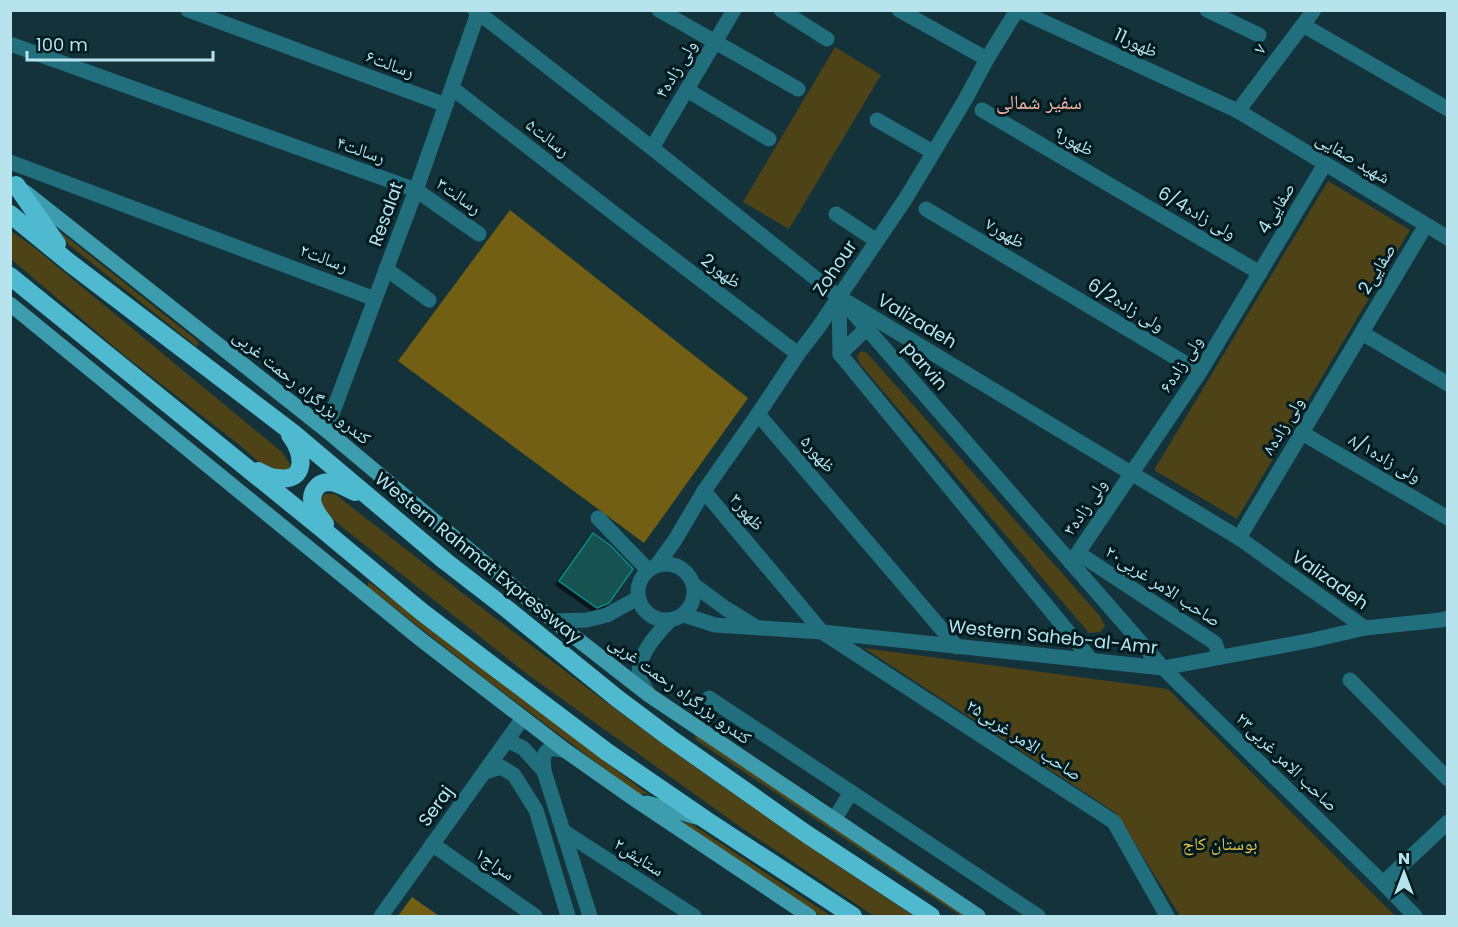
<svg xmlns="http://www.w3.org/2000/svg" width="1458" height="927" viewBox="0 0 1458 927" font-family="Poppins,'Noto Naskh Arabic',sans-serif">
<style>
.green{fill:#4e4217}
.forest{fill:#735f13}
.building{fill:#125251;stroke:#118986;stroke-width:1.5;filter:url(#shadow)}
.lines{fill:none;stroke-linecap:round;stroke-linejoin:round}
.minor{stroke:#216e7c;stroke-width:15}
.major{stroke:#3d9cae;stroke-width:15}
.highway{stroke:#4fbacf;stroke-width:18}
.labels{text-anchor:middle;stroke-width:6;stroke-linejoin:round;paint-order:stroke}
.street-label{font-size:18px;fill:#b7e3ed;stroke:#001a20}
.park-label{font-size:18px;fill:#eac544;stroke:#001a20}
.neighbourhood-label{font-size:20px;fill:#f6b4a5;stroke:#001a20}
</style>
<defs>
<filter id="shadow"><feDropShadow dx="-3.5" dy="3.5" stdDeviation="0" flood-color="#0009"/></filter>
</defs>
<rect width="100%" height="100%" fill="#143239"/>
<!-- green -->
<g class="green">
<path d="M835,47l46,28 -92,154 -46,-27z"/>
<path d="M1328,181l82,49 -173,289 -83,-49z"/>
<path d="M10,230l25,18 248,205 8,13 -4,5 -20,-2 -30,-26 -112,-87 -114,-97z"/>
<path d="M58,230l141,112 -2,5 -128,-102z"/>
<path d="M861,351l6,2 233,263 5,10 -5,6 -11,1 -229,-269 -3,-8z"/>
<path d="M324,494h11c99,78 199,154 299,229 92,67 186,131 280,193h-40l-135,-90 -212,-152 -185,-147 -20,-18 -2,-8z"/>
<path d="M368,581l280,213h-10l-154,-116 -116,-91z"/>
<path d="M864,648l304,41 227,227h-215l-64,-103z"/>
<path d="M694,734l275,182h-8l-265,-176z"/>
<path d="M678,822l12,1 141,93h-11z"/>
</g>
<!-- forest -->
<g class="forest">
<path d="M510,210l238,188 -104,145 -246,-182z"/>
<path d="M412,897l27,19h-41z"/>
</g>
<!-- building -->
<path class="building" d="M593,533l18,13 22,23 -24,34 -12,5 -38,-27z"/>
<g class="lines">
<!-- minor -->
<g class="minor">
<path d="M188,10l258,95"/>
<path d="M475,10l177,138 187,149 400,241 126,90"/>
<path d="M659,10l139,79"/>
<path d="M781,10l46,29"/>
<path d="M899,10l88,49"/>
<path d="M1018,10l220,101 210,127"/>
<path d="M1207,10l52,25"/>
<path d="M1303,25l145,84"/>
<path d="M10,44l406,146 63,44"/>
<path d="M452,88l168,130 178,136"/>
<path d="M687,90l82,49"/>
<path d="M982,110l278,163"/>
<path d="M1238,111l76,-101"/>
<path d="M877,120l56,32"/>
<path d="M652,148l82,-138"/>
<path d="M10,162l365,137"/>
<path d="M926,209l274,163"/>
<path d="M836,214l41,27"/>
<path d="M386,269l43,31"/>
<path d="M839,297l1,57 252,307"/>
<path d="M849,308l314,360 220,215 32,33"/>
<path d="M1362,333l86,51"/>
<path d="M840,354l27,-26"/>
<path d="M758,414l199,233"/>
<path d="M326,430l90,-240 63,-180"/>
<path d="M1302,433l146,85"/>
<path d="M704,491l118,141 292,190 53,94"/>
<path d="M598,518l50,52"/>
<path d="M1239,538l187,-313"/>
<path d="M1078,553l137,90 5,14"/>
<path d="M1071,563l129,-191 125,-208"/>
<circle cx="666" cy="592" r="28"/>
<path d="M657,565l18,-25 29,-49 54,-77 40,-60 20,-26 88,-130 59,-98 22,-41 30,-49"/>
<path d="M694,585l31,23 31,19"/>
<path d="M684,615l31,10 107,7 341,36 150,-28 52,-12 76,-8 7,-2"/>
<path d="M554,621l33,-1 20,-5 31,-17"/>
<path d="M1350,680l98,99"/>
<path d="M649,695c-3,-6 -10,-15 -10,-22 0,-20 18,-39 31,-53"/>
<path d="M709,698l329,218"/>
<path d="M507,740l16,8 21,23 46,145"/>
<path d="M544,771c-2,-21 2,-25 22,-20"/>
<path d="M485,772l16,-5 13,8 22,35 32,106"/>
<path d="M834,820l17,-28"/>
<path d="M563,831l131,85"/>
<path d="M432,844l103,72"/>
<path d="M1383,883l65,-61"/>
<path d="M381,916l142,-198"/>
</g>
<!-- major -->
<g class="major">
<path d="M25,192l301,238 228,191 95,74 329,221"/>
<path d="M10,304l409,334 147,113 67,47 176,118"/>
<path d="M647,803l49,14"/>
</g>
<!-- highway -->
<g class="highway">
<path d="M16,185l41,59"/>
<path d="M10,214l60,49 223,170 152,128 62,48 111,90 52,39 138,97 123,81"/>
<path d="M10,276l311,252 101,84 67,51 118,89 99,68 147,96"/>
<path d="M258,471c6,3 12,7 19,7 31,5 27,-26 13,-43"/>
<path d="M325,524c-9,-11 -20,-26 -7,-38 4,-4 9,-4 14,-4 8,2 15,6 23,10"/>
</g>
</g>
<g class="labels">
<!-- street labels -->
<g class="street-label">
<text transform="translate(1136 43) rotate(25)" y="6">11ظهور</text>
<text transform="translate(1260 49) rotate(-53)" y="6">۷</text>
<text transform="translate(390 64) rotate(20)" y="6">رسالت۶</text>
<text transform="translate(676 69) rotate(-59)" y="6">ولی زاده۴</text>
<text transform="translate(548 138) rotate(38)" y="6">رسالت۵</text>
<text transform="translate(1074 141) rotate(30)" y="6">ظهور۹</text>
<text transform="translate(361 150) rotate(19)" y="6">رسالت۴</text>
<text transform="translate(1353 158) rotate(31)" y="6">شهید صفایی</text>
<text transform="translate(459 196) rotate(35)" y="6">رسالت۳</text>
<text transform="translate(1276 208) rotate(-59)" y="6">4صفایی</text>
<text transform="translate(1197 213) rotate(30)" y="6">6/4ولی زاده</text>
<text transform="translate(386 214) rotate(-70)" y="6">Resalat</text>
<text transform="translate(1005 233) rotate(31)" y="6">ظهور۷</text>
<text transform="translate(324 258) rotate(21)" y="6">رسالت۲</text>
<text transform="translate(835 268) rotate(-56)" y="6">Zohour</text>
<text transform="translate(1377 269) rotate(-59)" y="6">2صفایی</text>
<text transform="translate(721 271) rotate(37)" y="6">2ظهور</text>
<text transform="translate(1126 305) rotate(31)" y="6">6/2ولی زاده</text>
<text transform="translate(917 321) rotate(31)" y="6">Valizadeh</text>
<text transform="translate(1181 364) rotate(-57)" y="6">ولی زاده۶</text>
<text transform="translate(925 366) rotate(49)" y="6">parvin</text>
<text transform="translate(302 387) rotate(39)" y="6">کندرو بزرگراه رحمت غربی</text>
<text transform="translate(1283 426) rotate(-59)" y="6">ولی زاده۸</text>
<text transform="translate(818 454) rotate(49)" y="6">ظهور۵</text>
<text transform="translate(1385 458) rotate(30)" y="6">ولی زاده۸/۱</text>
<text transform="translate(1085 507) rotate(-56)" y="6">ولی زاده۳</text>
<text transform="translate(747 512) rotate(50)" y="6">ظهور۳</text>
<text transform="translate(478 558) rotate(39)" y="6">Western Rahmat Expressway</text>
<text transform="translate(1330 580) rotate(35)" y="6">Valizadeh</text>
<text transform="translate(1163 586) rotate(33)" y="6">صاحب الامر غربی۲۰</text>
<text transform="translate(1053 637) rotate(6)" y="6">Western Saheb-al-Amr</text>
<text transform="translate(680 690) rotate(36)" y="6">کندرو بزرگراه رحمت غربی</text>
<text transform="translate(1024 740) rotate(33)" y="6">صاحب الامر غربی۲۵</text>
<text transform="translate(1287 762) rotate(44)" y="6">صاحب الامر غربی۲۳</text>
<text transform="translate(436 806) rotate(-54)" y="6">Seraj</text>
<text transform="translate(639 857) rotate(33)" y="6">ستایش۲</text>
<text transform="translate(495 864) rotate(35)" y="6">سراج۱</text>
</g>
<!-- park labels -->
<g class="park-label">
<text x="1220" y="850">بوستان کاج</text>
</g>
<!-- neighbourhood labels -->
<g class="neighbourhood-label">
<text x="1039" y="109">سفیر شمالی</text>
</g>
</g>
<!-- border -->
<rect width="1458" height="927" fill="none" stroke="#b7e3ed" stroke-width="24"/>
<!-- north arrow -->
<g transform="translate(1404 873)" stroke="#001a20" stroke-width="4.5" paint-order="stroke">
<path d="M0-4.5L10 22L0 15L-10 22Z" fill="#b7e3ed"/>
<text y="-9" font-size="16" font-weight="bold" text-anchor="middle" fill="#b7e3ed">N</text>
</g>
<!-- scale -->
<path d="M27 51v9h186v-9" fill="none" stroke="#b7e3ed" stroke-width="3"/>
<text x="36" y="51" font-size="18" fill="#b7e3ed" stroke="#001a20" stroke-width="4.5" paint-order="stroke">100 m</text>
</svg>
